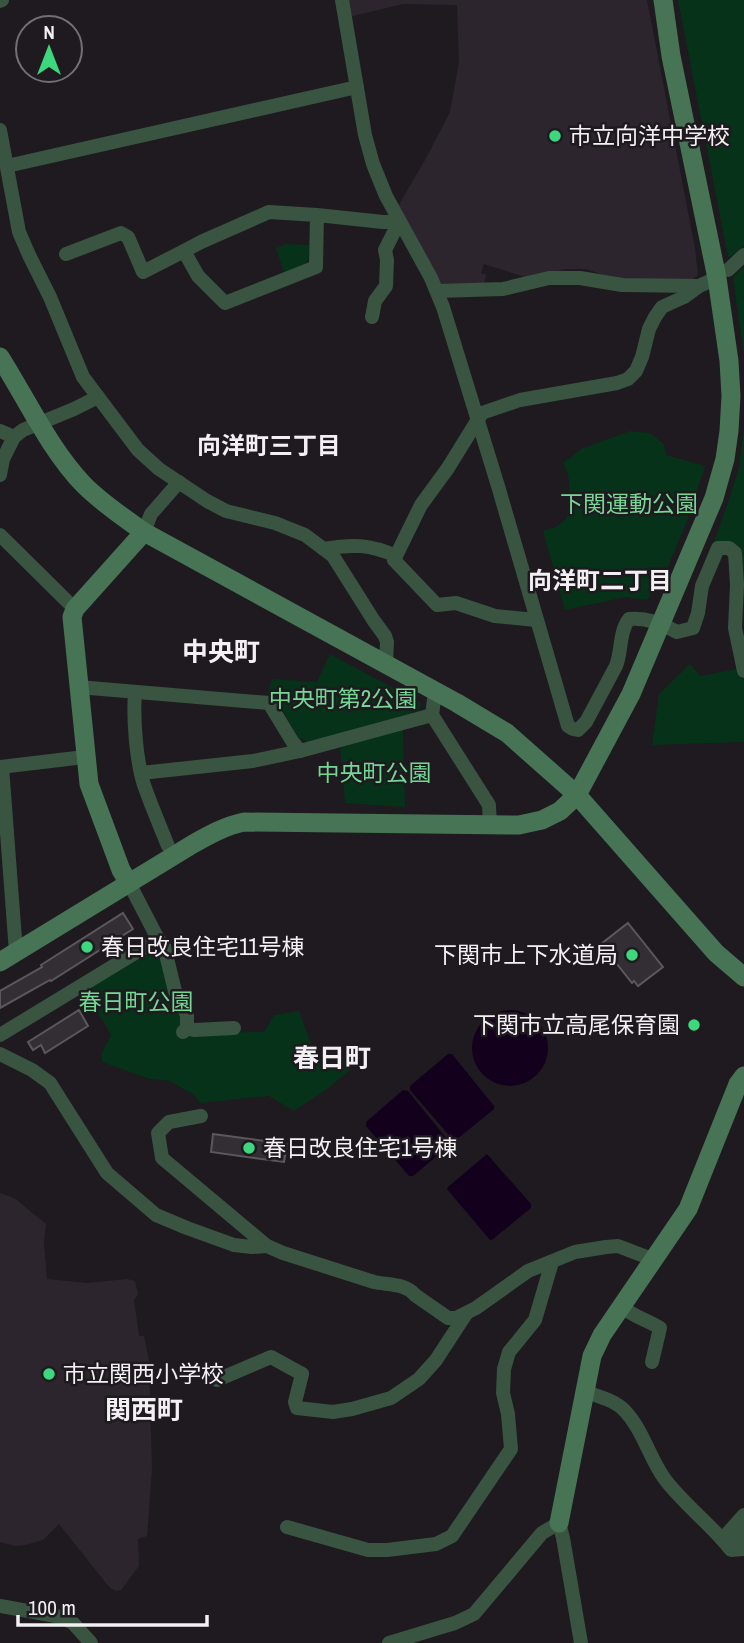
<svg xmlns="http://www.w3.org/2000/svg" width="744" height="1643" viewBox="0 0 744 1643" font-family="'Archivo Narrow','Noto Sans JP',sans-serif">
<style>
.built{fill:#2c252e}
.green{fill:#063219}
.water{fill:#13001c}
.building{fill:#322e33;stroke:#5b575c;stroke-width:2}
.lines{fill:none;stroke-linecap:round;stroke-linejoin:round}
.street{stroke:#395440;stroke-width:14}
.secondary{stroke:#477455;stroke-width:19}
.poi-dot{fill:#3dd77d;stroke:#1e1a1f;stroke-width:2.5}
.labels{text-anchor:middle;stroke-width:5;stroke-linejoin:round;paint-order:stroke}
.poi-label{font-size:23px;fill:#f2f0f3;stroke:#1e1a1f;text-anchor:start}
.park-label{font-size:23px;fill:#74d895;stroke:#1e1a1f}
.neighbourhood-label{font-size:24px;font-weight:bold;fill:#f2f0f3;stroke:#1e1a1f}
.quarter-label{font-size:26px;font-weight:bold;fill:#f2f0f3;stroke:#1e1a1f}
</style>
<rect width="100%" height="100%" fill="#1e1a1f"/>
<!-- built -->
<g class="built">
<path d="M348,0h299l48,248 3,27 -9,7 -68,-1 -35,-12h-20l-38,9 -44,-14 -3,9 5,2 -2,10 -45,1 -42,-78 28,-48 25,-48 9,-50 -2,-57 -54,-1 -54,13z"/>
<path d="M0,1193l14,5 32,26 -2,19 3,36 40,4 40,-4 8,2 3,13 -4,6 5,36h5l5,25 3,108 -5,67 -9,3 1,27 -18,24 -5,1 -6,-3 -51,-64 -16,16 -18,5 -10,1 -15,-4z"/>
</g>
<!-- green -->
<g class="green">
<path d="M678,0h66v246l-13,10 -3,1z"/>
<path d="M286,244l24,1v13l-6,7 -20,7 -8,-24z"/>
<path d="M744,268v87l-11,-77 7,-8z"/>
<path d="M744,427v158h-2l-4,-36 -24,-8 14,-38 11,-35z"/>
<path d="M630,431l20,2 14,11 2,11 39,11 -17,53 -29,69 -6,2 -6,10 -21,-3 -61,13 -22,-79 13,-4 11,-9c1,-18 6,-40 -4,-55l20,-15z"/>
<path d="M330,654l91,49 -2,8 -108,32 -13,-6 -24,-41 -8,1 6,-18 45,3z"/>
<path d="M690,664l10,12 37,-7 7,11v62l-92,3 7,-51z"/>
<path d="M403,728l2,79 -60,-4 -5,-56z"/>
<path d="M155,947l5,1 31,85 73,-1 10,-17 25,-4 19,52 31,-4 1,11 -24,20 -32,21 -25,-15 -69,7 -6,-8 -24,-14 -20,-2 -48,-17 -1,-8 10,-19 -7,-13 -20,-25 1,-9z"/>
</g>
<!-- water -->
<g class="water">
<circle cx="510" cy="1048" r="38"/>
<path d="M448,1054h4l42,52v3l-38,31h-3l-43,-50v-4z"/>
<path d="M403,1090l5,1 43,53 -38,32h-4l-43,-50v-4z"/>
<path d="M487,1154l44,50v4l-38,31 -3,1 -43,-51 1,-2z"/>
</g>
<!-- building -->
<g class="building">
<path d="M123,913l10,16 -82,52 -1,-1 -50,28v-17l42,-24 -1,-2z"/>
<path d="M628,923l35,44 -25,19 -4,-5 -2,2 -31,-39z"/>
<path d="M79,1010l9,16 -43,27 -4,-8 -8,5 -5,-8z"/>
<path d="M213,1134l74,10 -3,18 -73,-10z"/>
</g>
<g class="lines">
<!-- street -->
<g class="street">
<path d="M342,0l23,135 8,29 13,32 45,82 12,29 55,179 70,240 5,3 5,1 8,-8 30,-56c6,-15 3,-34 13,-47 18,-2 33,5 48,13l16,-4 5,-15 4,-27 16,-38h11l6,5 2,32 -2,43 9,43"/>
<path d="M0,1l2,-1"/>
<path d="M0,130l19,102 10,23 21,42 33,80 55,73 21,19 48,32 19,10 49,12 30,12 28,21 41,65 11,15 2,6 -1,23"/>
<path d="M7,166l350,-79"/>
<path d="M317,215l-1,52 -91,36 -27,-27 -14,-25 17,-9 68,-30 48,3 66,7h16"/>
<path d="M66,254l55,-21 7,4 15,35 41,-21"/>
<path d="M728,270l16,-15"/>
<path d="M437,291l66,-2 46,-11h31l42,7 77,1"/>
<path d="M372,317l3,-16 11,-15 1,-26 -2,-10 14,-28"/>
<path d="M0,431l14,6"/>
<path d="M0,475l3,-16 11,-22 9,-7 51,-21 24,-12"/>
<path d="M144,532l7,-18 28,-32"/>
<path d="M0,535l75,74"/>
<path d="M324,549c28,-5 46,-5 72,7"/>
<path d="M536,620l-41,-4 -39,-13 -19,2 -43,-45 27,-55 27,-37 34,-55 38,-13 97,-17 11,-4 8,-8 6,-14 7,-28 6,-12 7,-10 22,-10 15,-11 18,-8"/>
<path d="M78,687l191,16 23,38 8,10"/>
<path d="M135,692c-2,26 1,68 9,93 7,20 16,41 24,61"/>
<path d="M435,692l-3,23 57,90 1,20"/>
<path d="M0,767l76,-9"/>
<path d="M2,767l14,185"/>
<path d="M141,773l112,-12 47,-10 132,-36"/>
<path d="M129,883l29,56 6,7 11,45 12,24v13l-4,4"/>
<path d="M187,1028l7,2 40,-2"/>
<path d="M0,1035l158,-96"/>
<path d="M0,1054l32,16 18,13 57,90 49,42 31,13 47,17 18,2 15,-1"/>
<path d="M201,1116l-32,6 -11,11 4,25 105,88 16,7 91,29c14,3 31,1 41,13l33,23h8l20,-10 52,-37 47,-19 31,-5 12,-1 34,13"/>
<path d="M621,1306c11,10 26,14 39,22l-8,34"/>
<path d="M217,1380l54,-23 31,17 -7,28 2,6 36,4 19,-3 39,-11 28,-19 17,-19 30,-46"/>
<path d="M592,1394c12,4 25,8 33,17 18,19 24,46 39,67 19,26 47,46 67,72l13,-1"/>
<path d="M287,1527l81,23h19l49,-6 16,-8 59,-87 -3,-35 -5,-21 1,-24 5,-17 26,-32 17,-58"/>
<path d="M721,1538l6,-4 17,-19"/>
<path d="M728,1546l10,-7 6,-9"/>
<path d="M0,1606l61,11 12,6 18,20"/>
<path d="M389,1643l66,-20 19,-9 68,-81 17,-10 4,15 18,105"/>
</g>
<!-- secondary -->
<g class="secondary">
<path d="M0,357c26,41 50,93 84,128 18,18 39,32 60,47l313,171 50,30 70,62 139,158 28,24"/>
<path d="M129,883l-8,-13 -32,-86 -17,-167 3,-8 69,-77"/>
<path d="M0,962l193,-118c16,-9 32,-18 51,-22l275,3 23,-5 18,-9 17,-16 54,-101 83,-196 11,-39 4,-28 2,-35 -2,-35 -12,-83 -46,-222 -8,-56"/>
<path d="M559,1523l33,-167 10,-21 86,-126 50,-125 6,-8"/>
</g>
</g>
<!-- markers -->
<g class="poi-dot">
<circle cx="555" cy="136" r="7"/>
<circle cx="87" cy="947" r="7"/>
<circle cx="632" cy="955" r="7"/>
<circle cx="694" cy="1025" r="7"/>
<circle cx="249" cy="1148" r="7"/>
<circle cx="49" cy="1374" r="7"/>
</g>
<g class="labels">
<!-- poi labels -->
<g class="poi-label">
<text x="569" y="144">市立向洋中学校</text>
<text x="101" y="955">春日改良住宅11号棟</text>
<text x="618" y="963" text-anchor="end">下関市上下水道局</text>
<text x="680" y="1033" text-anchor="end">下関市立高尾保育園</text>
<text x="263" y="1156">春日改良住宅1号棟</text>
<text x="63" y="1382">市立関西小学校</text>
</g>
<!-- park labels -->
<g class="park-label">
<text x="629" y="512">下関運動公園</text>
<text x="343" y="707">中央町第2公園</text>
<text x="374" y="781">中央町公園</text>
<text x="136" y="1010">春日町公園</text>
</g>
<!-- neighbourhood labels -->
<g class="neighbourhood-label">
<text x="269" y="454">向洋町三丁目</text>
<text x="600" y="589">向洋町二丁目</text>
</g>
<!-- quarter labels -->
<g class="quarter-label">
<text x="221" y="661">中央町</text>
<text x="332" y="1067">春日町</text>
<text x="144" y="1419">関西町</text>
</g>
</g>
<!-- north arrow -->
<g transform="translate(49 49)"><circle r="33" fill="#1e1a1f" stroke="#737074" stroke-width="2"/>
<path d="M0-5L12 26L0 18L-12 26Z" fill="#3dd77d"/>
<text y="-10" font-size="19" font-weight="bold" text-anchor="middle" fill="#f2f0f3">N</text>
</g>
<!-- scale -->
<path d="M18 1615v10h189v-10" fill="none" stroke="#f2f0f3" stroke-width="3.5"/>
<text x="28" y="1615" font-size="21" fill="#f2f0f3" stroke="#1e1a1f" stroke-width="5" paint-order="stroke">100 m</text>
</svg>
